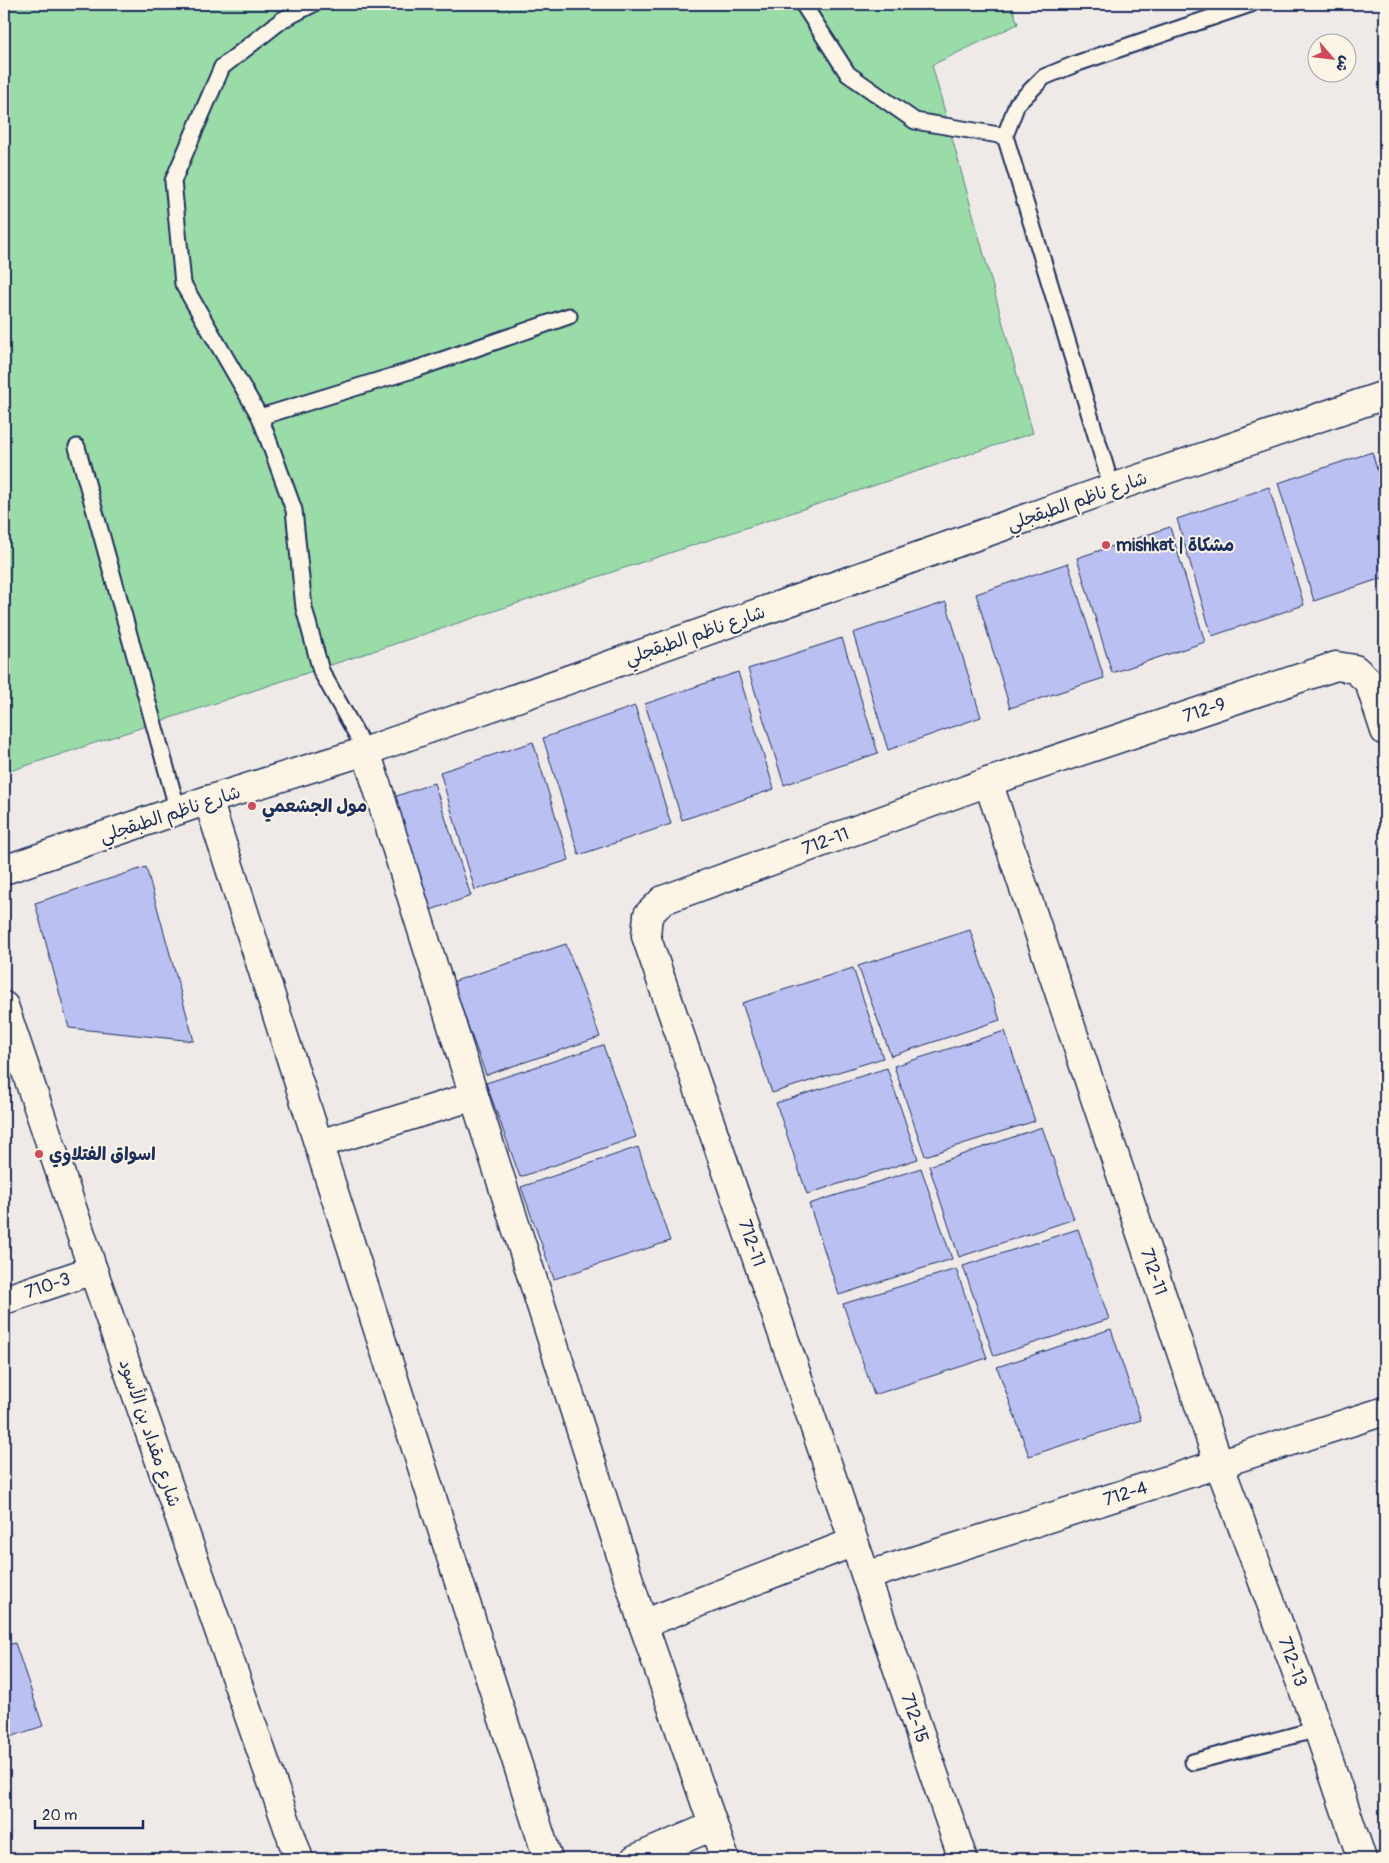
<svg xmlns="http://www.w3.org/2000/svg" width="1389" height="1863" viewBox="0 0 1389 1863" font-family="Pangolin,'Playpen Sans Arabic',sans-serif">
<style>
.green{fill:#9adca7;stroke:#5a8682}
.building{fill:#bbc0f2;stroke:#1b2f5e}
.lines{fill:none;stroke-linecap:round;stroke-linejoin:round}
.service-casing{stroke:#1b2f5e;stroke-width:19}
.minor-casing{stroke:#1b2f5e;stroke-width:31}
.secondary-casing{stroke:#1b2f5e;stroke-width:31}
.service{stroke:#fcf5e5;stroke-width:15}
.minor{stroke:#fcf5e5;stroke-width:28}
.secondary{stroke:#fcf5e5;stroke-width:28}
.poi-dot{fill:#d1495b;stroke:#fcf5e5;stroke-width:2}
.labels{text-anchor:middle;stroke-width:4;stroke-linejoin:round;paint-order:stroke}
.street-label{font-size:18px;fill:#1b2f5e;stroke:#fcf5e5}
.poi-label{font-size:18px;font-weight:bold;fill:#1b2f5e;stroke:#fcf5e5;text-anchor:start}
</style>
<rect width="100%" height="100%" fill="#efeae8"/>
<filter id="ink" filterUnits="userSpaceOnUse"><feTurbulence type="fractalNoise" baseFrequency=".02" numOctaves="2"/><feDisplacementMap in="SourceGraphic" scale="10" xChannelSelector="R" yChannelSelector="G"/><feConvolveMatrix kernelMatrix="1 2 1 2 8 2 1 2 1" color-interpolation-filters="sRGB"/></filter>
<g filter="url(#ink)">
<!-- green -->
<path class="green" d="M4,4h1007l7,20 -86,41 101,368 -1029,340z"/>
<!-- building -->
<g class="building">
<path d="M1372,452l13,45v80l-71,24 -36,-118z"/>
<path d="M1269,487l35,118 -92,31 -35,-117z"/>
<path d="M1170,527l35,115 -93,31 -35,-115z"/>
<path d="M1068,563l36,115 -94,30 -34,-114z"/>
<path d="M946,602l35,115 -93,33 -35,-117z"/>
<path d="M842,638l36,115 -94,32 -36,-116z"/>
<path d="M738,672l36,117 -92,31 -37,-116z"/>
<path d="M635,706l36,118 -92,31 -36,-117z"/>
<path d="M533,742l36,118 -94,30 -35,-118z"/>
<path d="M434,783l37,113 -46,16 -37,-113z"/>
<path d="M146,867l48,174 -125,-13 -34,-125z"/>
<path d="M970,930l30,90 -109,36 -33,-90z"/>
<path d="M566,944l34,93 -114,38 -34,-93z"/>
<path d="M853,968l30,90 -111,35 -30,-90z"/>
<path d="M1005,1031l30,90 -110,35 -31,-90z"/>
<path d="M603,1045l33,92 -116,40 -34,-94z"/>
<path d="M887,1068l31,91 -111,35 -31,-91z"/>
<path d="M1042,1127l32,92 -115,38 -30,-91z"/>
<path d="M638,1147l32,94 -116,38 -33,-92z"/>
<path d="M921,1168l31,91 -113,36 -30,-91z"/>
<path d="M1078,1229l31,90 -115,37 -31,-90z"/>
<path d="M956,1269l31,89 -113,37 -31,-91z"/>
<path d="M1111,1329l30,91 -112,36 -32,-89z"/>
<path d="M15,1643l28,83 -39,13v-93z"/>
</g>
<g class="lines">
<defs>
<g id="service">
<path d="M313,4l-31,16 -60,47 -49,114 10,103 77,133 34,93 10,98 17,63 45,80"/>
<path d="M803,4l45,70 67,47 90,15"/>
<path d="M260,417l156,-48 153,-53"/>
<path d="M77,447l101,364"/>
<path d="M1112,488l-107,-352 12,-32 27,-27 34,-14 173,-59"/>
<path d="M1193,1762l125,-33"/>
</g>
<g id="minor">
<path d="M366,751l108,345 169,528 82,235"/>
<path id="s1" d="M988,782l348,-116 19,3 14,13 16,49"/>
<path d="M208,800l340,1059"/>
<path d="M4,1006l89,264 206,589"/>
<path d="M319,1144l155,-48"/>
<path id="s2" d="M4,1300l89,-30"/>
<path id="s3" d="M866,1576l519,-165"/>
<path d="M643,1624l211,-82"/>
<path d="M635,1859l78,-33"/>
<path id="s4" d="M963,1859l-317,-923 2,-21 15,-15 325,-118 231,682 99,265 44,130"/>
</g>
<path id="secondary" d="M4,870l204,-70 158,-49 746,-263 273,-93"/>
</defs>
<!-- service casing -->
<use href="#service" class="service-casing"/>
<!-- minor casing -->
<use href="#minor" class="minor-casing"/>
<!-- secondary casing -->
<use href="#secondary" class="secondary-casing"/>
<!-- service -->
<use href="#service" class="service"/>
<!-- minor -->
<use href="#minor" class="minor"/>
<!-- secondary -->
<use href="#secondary" class="secondary"/>
</g>
</g>
<!-- markers -->
<g class="poi-dot">
<circle cx="1106" cy="545" r="5"/>
<circle cx="252" cy="806" r="5"/>
<circle cx="39" cy="1154" r="5"/>
</g>
<g class="labels">
<!-- street labels -->
<g class="street-label">
<text transform="translate(1077 501) rotate(-19)" y="6">شارع ناظم الطبقجلي</text>
<text transform="translate(695 635) rotate(-19)" y="6">شارع ناظم الطبقجلي</text>
<text dy="6" stroke="none"><textPath href="#s1" startOffset="228">712-9</textPath></text>
<text transform="translate(170 814) rotate(-18)" y="6">شارع ناظم الطبقجلي</text>
<text dy="6" stroke="none"><textPath href="#s4" startOffset="1191">712-11</textPath></text>
<text transform="translate(752 1243) rotate(71)" y="6">712-11</text>
<text dy="6" stroke="none"><textPath href="#s4" startOffset="1881">712-11</textPath></text>
<text dy="6" stroke="none"><textPath href="#s2" startOffset="46">710-3</textPath></text>
<text transform="translate(150 1433) rotate(71)" y="6">شارع مقداد بن الأسود</text>
<text dy="6" stroke="none"><textPath href="#s3" startOffset="272">712-4</textPath></text>
<text dy="6" stroke="none"><textPath href="#s4" startOffset="2295">712-13</textPath></text>
<text transform="translate(915 1718) rotate(71)" y="6">712-15</text>
</g>
<!-- poi labels -->
<g class="poi-label">
<text x="1116" y="551">mishkat | مشكاة</text>
<text x="262" y="812">مول الجشعمي</text>
<text x="49" y="1160">اسواق الفتلاوي</text>
</g>
</g>
<!-- margin -->
<rect width="1389" height="1863" fill="none" stroke="#fcf5e5" stroke-width="20"/>
<rect x="10" y="10" width="1369" height="1843" fill="none" stroke="#1b2f5e" stroke-width="2" filter="url(#ink)"/>
<!-- north arrow -->
<g transform="translate(1332 58) rotate(118)"><circle r="24" fill="#fcf5e5" stroke="#a2a6af"/>
<path d="M0-4L9 19L0 12L-9 19Z" fill="#d1495b"/>
<text y="-8" font-size="14" font-weight="bold" text-anchor="middle" fill="#1b2f5e">ش</text>
</g>
<!-- scale -->
<path d="M35 1820v8h108v-8" fill="none" stroke="#1b2f5e" stroke-width="2.5"/>
<text x="42" y="1820" font-size="15" fill="#1b2f5e" stroke="#fcf5e5" stroke-width="4" paint-order="stroke">20 m</text>
</svg>
